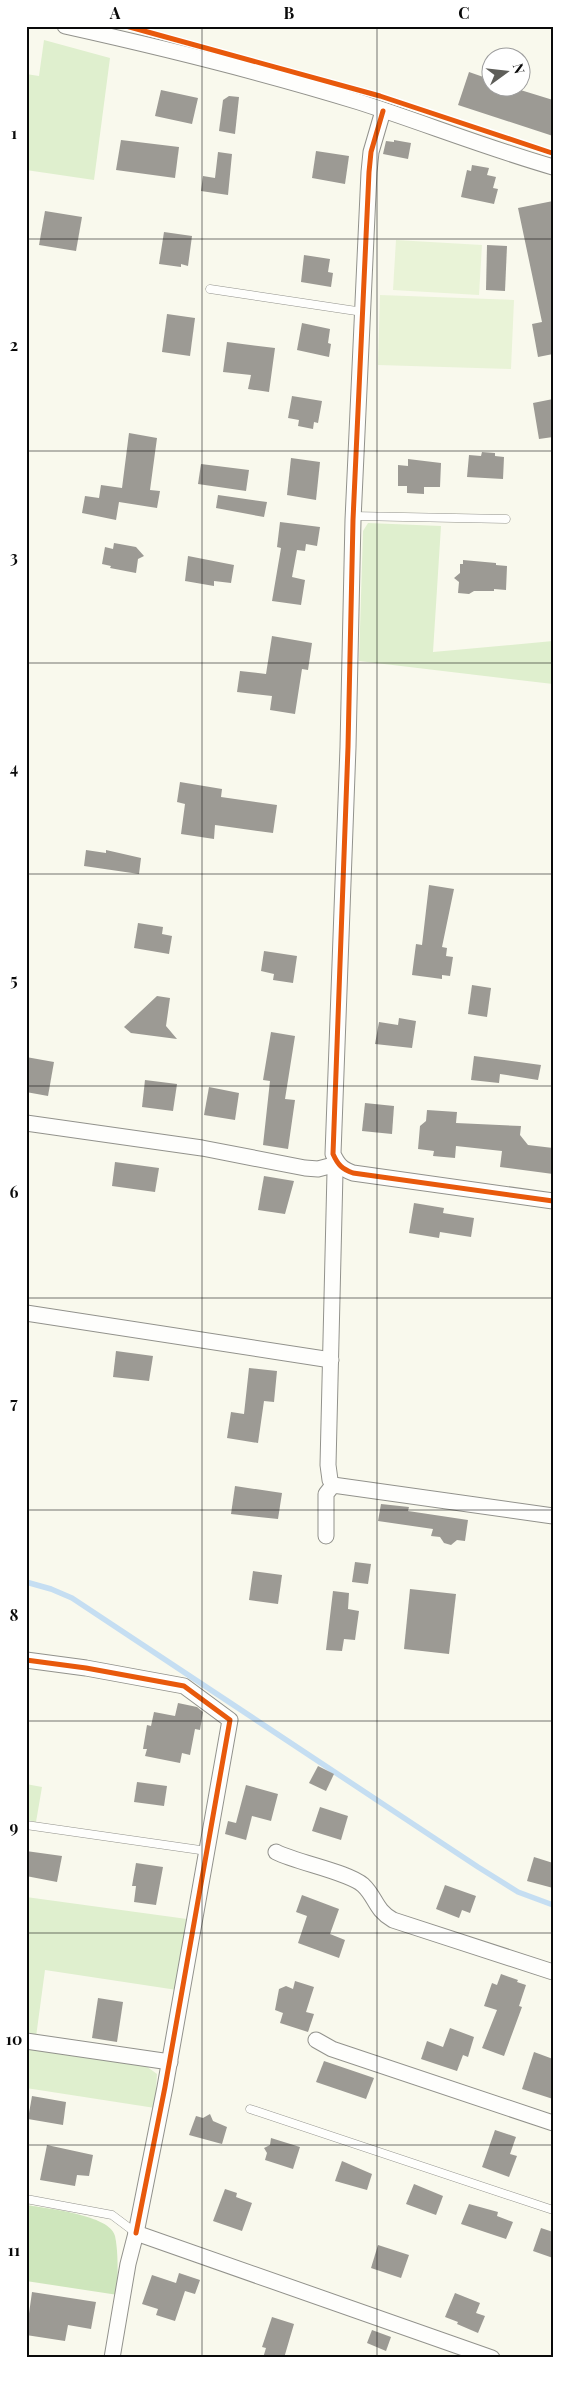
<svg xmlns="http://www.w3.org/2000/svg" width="579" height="2384" viewBox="0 0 579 2384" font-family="'Playfair Display',serif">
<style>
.green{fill:#dfefce}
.forest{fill:#cee6bc}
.pitch{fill:#e9f3d7}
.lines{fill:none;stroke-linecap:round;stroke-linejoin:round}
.stream{stroke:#c5def2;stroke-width:5.5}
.building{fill:#9c9a94}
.service-casing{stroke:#92928c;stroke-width:9}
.minor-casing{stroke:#92928c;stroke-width:17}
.service{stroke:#fefefc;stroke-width:8}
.minor{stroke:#fefefc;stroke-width:15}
.cycleway-casing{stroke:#fff;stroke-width:8}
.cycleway{stroke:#e8590c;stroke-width:5}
.grid{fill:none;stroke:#0a0a0a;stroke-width:1;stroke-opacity:0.55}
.neatline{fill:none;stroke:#0a0a0a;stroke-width:2}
.grid-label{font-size:16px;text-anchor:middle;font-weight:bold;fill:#0a0a0a}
</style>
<rect width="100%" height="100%" fill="#f9f9ed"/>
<!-- green -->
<g class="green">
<path d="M44,40l66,18 -16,122 -68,-10v-96l13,2z"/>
<path d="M368,523l73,3 -8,126 120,-11v43l-194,-23 4,-130z"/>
<path d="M26,1784l16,3 -6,35 -10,-2z"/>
<path d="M26,1897l161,22 -10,71 -132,-20 -9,67 -10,-1z"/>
<path d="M26,2049l120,17 11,8 -2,34 -129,-20z"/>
</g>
<!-- forest -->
<path class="forest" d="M26,2205c19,3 85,10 89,31 4,19 2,41 3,59l-92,-14z"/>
<!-- pitch -->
<g class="pitch">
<path d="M396,240l86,5 -3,50 -86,-5z"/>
<path d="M380,295l134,5 -3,69 -133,-4z"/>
</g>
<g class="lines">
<!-- stream -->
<path class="stream" d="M26,1582l25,7 21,9 406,269 40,25 35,13"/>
</g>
<!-- building -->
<g class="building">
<path d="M469,72l23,8v8h22l39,12v36l-95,-31z"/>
<path d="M161,90l37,8 -6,26 -37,-8z"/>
<path d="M229,96l10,1 -4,37 -16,-3 4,-31z"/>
<path d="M121,140l58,7 -4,31 -59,-8z"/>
<path d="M394,140l17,3 -3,16 -25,-5 3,-13 8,1z"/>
<path d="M316,151l33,5 -4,28 -33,-6z"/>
<path d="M218,152l14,2 -4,41 -27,-4 2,-15 12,2z"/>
<path d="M472,165l17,3 -2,7 9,2 -3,11 5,1 -4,15 -33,-7 6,-27 4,1z"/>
<path d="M553,201v153l-15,3 -6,-33 10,-2 -24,-114z"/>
<path d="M45,211l37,6 -6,34 -37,-6z"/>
<path d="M164,232l28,4 -4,30 -7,-2v3l-22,-3z"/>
<path d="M487,245l20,1 -2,45 -19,-1z"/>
<path d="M304,255l26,4 -2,13 5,1 -2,14 -30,-5z"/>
<path d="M167,314l28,4 -5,38 -28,-4z"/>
<path d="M302,323l28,6 -2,14 3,1 -2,13 -32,-7z"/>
<path d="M227,342l48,6 -6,44 -21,-3 3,-14 -28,-3z"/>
<path d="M292,396l30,5 -4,22 -4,-1 -1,7 -15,-3 1,-6 -11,-2z"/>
<path d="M553,399v16h-2l2,22 -14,2 -6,-36z"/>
<path d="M129,433l28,5 -7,52 10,1 -3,17 -38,-6 -3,18 -34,-7 3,-17 14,2 2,-13 21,3z"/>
<path d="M482,452l13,1v3l9,1 -1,22 -36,-2 2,-22 12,1z"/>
<path d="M291,458l29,4 -4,38 -29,-5z"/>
<path d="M408,459l33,4 -1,24h-16v7l-17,-1v-7h-9v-21l10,1z"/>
<path d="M201,464l48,6 -3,21 -48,-7z"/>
<path d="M218,495l49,7 -3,15 -48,-9z"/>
<path d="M280,522l40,5 -3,19 -11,-2 -1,7 -8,-1 -5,27 13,3 -4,25 -29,-4 9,-53 -4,-1z"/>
<path d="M114,543l22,4 8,9 -6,3 -2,14 -26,-5 1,-2 -9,-2 3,-17 8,2z"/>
<path d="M188,556l46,9 -3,18 -17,-2v5l-29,-5z"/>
<path d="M463,560l33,3v2l11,1 -1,24 -12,-1v2h-20l-5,3 -11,-1 1,-11 -5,-4 6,-5v-9h3z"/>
<path d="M272,636l40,7 -4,27 -6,-1 -7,45 -25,-4 2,-14 -35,-4 3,-21 26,3z"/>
<path d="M180,782l42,7 -1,8 56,8 -4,28 -58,-8 -1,14 -33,-5 4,-30 -8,-2z"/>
<path d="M86,850l20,3v-3l35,8 -2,16 -55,-8z"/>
<path d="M429,885l25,4 -12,58 5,1 -1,8 7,1 -3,19 -8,-1v4l-30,-4 4,-31 6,1z"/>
<path d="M138,923l25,4 -1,7 10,2 -3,18 -35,-6z"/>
<path d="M264,951l33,5 -4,27 -20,-3 1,-6 -13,-3z"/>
<path d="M472,985l19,3 -4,29 -19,-3z"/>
<path d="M157,996l13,2 -4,28 11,13 -46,-6 -7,-6z"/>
<path d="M399,1018l17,3 -4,27 -37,-4 4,-22 19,3z"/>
<path d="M271,1032l24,4 -10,63 10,1 -7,49 -25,-4 7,-64 -7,-1z"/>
<path d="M474,1056l67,9 -3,15 -38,-6 -1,9 -28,-3z"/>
<path d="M26,1057l28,5 -6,34 -22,-4z"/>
<path d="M145,1080l32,4 -4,27 -31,-4z"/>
<path d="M209,1087l30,6 -4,27 -31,-5z"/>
<path d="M365,1103l29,3 -2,28 -30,-3z"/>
<path d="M427,1110l30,2 -1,11 65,3 -1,9 8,10 25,3v26l-53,-7 2,-16 -46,-5 -1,12 -22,-2 1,-5 -16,-2 2,-23 6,-5z"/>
<path d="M115,1162l44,6 -4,24 -43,-6z"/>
<path d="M264,1176l30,5 -9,33 -27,-4z"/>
<path d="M414,1203l30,5 -1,5 31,5 -3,19 -31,-5 -1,6 -30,-5z"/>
<path d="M116,1351l37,5 -4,25 -36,-4z"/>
<path d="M249,1368l28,3 -3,31 -10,-1 -6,42 -31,-5 4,-26 13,2z"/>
<path d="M235,1486l47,7 -4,26 -47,-5z"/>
<path d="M381,1504l28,3 -1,4 60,9 -3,21 -8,-1 -6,5 -7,-2 -4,-6 -9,-1 2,-7 -55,-8z"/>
<path d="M355,1562l16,2 -3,20 -16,-2z"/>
<path d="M253,1571l29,4 -4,29 -29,-4z"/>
<path d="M410,1589l46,5 -7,60 -45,-5z"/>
<path d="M333,1591l16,2 -1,16 11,2 -4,29 -11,-1 -2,12 -16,-1z"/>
<path d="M178,1703l19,4 6,5 -3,18 -5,-1 -5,26 -8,-2 -2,10 -35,-7 2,-7h-4l4,-24 4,1 3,-14 21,4z"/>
<path d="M318,1766l16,8 -8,17 -17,-8z"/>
<path d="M137,1782l30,4 -3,20 -30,-4z"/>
<path d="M246,1785l32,9 -7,27 -19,-5 -6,24 -21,-6 3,-13 8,2z"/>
<path d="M320,1807l28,9 -7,24 -29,-9z"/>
<path d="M26,1851l36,5 -5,26 -31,-6z"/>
<path d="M534,1857l19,6v25l-26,-7z"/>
<path d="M136,1863l27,4 -7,38 -22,-3 2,-16h-4z"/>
<path d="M445,1885l31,11 -6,17 -8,-3 -3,8 -23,-9z"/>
<path d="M302,1895l37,14 -9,25 15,6 -6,18 -41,-15 9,-27 -11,-4z"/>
<path d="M501,1974l17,6 -1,2 9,3 -7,21 3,1 -18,49 -22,-8 15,-38 -13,-4 8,-23 5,2z"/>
<path d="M295,1981l19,6 -8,25 8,2 -6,18 -28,-9 3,-10 -8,-3 4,-21 7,-3 7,3z"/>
<path d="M98,1998l25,4 -6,40 -25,-4z"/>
<path d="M450,2028l24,9 -6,20 -5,-2 -6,16 -36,-12 6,-18 16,6z"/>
<path d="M534,2052l19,7v40l-31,-10z"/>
<path d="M324,2061l50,17 -8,21 -50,-17z"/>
<path d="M32,2096l34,6 -3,23 -35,-6z"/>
<path d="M210,2114l3,7 14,6 -5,17 -33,-9 7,-19 7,2z"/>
<path d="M495,2130l21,7 -6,17 7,2 -8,21 -27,-10z"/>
<path d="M271,2138l29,9 -7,22 -28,-9 2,-7 -3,-5 6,-3z"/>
<path d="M47,2145l46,10 -4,21 -12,-1 -2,11 -35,-6z"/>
<path d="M342,2161l30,13 -5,16 -32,-9z"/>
<path d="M414,2184l29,12 -7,19 -30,-11z"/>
<path d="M225,2189l12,4 -1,4 16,6 -10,28 -29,-10z"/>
<path d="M469,2204l29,8 -1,4 16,6 -7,17 -45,-15z"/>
<path d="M541,2228l12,4v26l-20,-7z"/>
<path d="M378,2245l31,10 -8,23 -30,-10z"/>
<path d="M179,2273l21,7 -5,14 -10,-3 -10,30 -19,-6 2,-6 -16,-5 10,-29 24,8z"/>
<path d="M32,2292l64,10 -5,27 -23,-4 -3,16 -39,-6z"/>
<path d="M455,2293l25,10 -4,10 9,3 -7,17 -21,-9 1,-2 -13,-5z"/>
<path d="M272,2317l22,7 -10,34h-21l3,-10 -4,-1z"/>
<path d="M372,2330l19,7 -5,14 -19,-8z"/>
</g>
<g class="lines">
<defs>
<g id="service">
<path d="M210,289l153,23"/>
<path d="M353,516l153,3"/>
<path d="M26,1825l181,26"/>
<path d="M250,2109l303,101"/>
<path d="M26,2199l86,16 24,18"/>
</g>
<g id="minor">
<path d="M65,26c99,22 197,46 294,76 65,21 128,46 194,65"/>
<path d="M383,111l-12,41 -2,20 -16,348 -5,227 -15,407c5,11 9,15 20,19l200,28"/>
<path d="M26,1123l176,25 103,20 13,1 19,-5"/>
<path d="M26,1313l305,47"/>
<path d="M333,1485l-3,-5 -2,-15 7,-293 2,-8"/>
<path d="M326,1536v-42l7,-9 220,31"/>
<path d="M26,1660l60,8 98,18 46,34 -65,367 -29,146"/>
<path d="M276,1852c22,11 72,20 87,33 13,12 12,25 30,35l160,52"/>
<path d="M316,2040l16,9 221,74"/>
<path d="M26,2041l144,21"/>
<path d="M112,2358l16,-94 8,-31 356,125"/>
</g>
</defs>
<!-- service casing -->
<use href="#service" class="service-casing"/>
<!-- minor casing -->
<use href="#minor" class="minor-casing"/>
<!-- service -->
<use href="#service" class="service"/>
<!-- minor -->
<use href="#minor" class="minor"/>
<defs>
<g id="cycleway">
<path d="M126,26l254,70 172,57"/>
<path d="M383,111l-12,41 -2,20 -16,348 -5,227 -15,407c5,11 9,15 20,19l200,28"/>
<path d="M26,1660l60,8 98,18 46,34 -65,367 -29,146"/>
</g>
</defs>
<!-- cycleway casing -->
<use href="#cycleway" class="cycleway-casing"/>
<!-- cycleway -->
<use href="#cycleway" class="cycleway"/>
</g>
<!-- grid -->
<path class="grid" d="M202,26v2332M377,26v2332M26,239h527M26,451h527M26,663h527M26,874h527M26,1086h527M26,1298h527M26,1510h527M26,1721h527M26,1933h527M26,2145h527"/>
<!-- border -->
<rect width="579" height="2384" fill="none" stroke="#ffffff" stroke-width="55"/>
<!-- north arrow -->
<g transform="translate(506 72) rotate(75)"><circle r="24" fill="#ffffff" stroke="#9d9d9d"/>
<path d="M0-4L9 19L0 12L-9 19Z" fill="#5e5e59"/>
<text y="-8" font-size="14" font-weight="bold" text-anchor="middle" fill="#0a0a0a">N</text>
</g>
<rect x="28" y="28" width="524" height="2328" class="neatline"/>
<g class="grid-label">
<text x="115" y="19">A</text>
<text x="289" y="19">B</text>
<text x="464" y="19">C</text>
<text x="14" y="139">1</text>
<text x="14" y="351">2</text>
<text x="14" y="563">3</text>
<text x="14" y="774">4</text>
<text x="14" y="986">5</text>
<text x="14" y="1198">6</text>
<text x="14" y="1409">7</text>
<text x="14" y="1621">8</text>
<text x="14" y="1833">9</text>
<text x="14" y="2045">10</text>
<text x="14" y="2256">11</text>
</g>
</svg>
